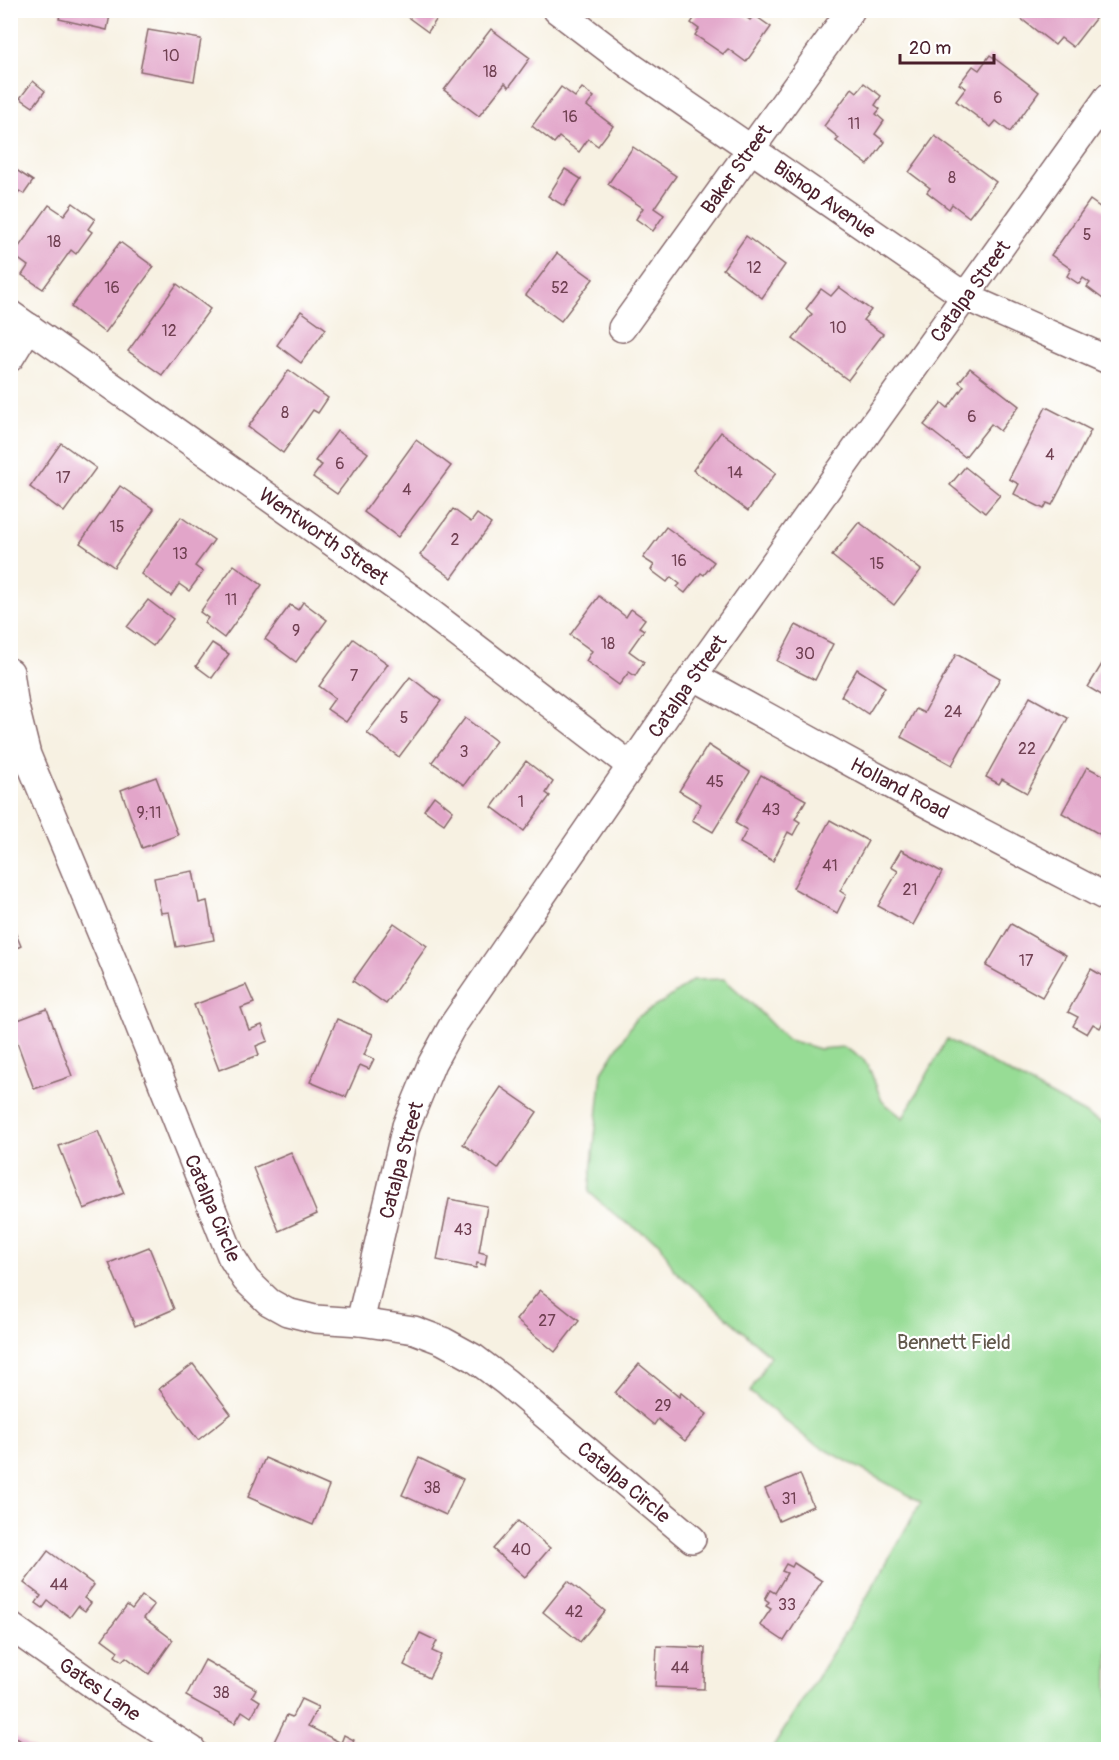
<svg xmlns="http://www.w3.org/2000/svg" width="1119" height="1760" viewBox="0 0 1119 1760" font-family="Pangolin,sans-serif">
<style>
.green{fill:#97dc95;stroke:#707e60;stroke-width:1.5}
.building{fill:#e2a5c9}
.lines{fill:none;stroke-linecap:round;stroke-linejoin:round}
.street-casing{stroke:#87686b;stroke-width:30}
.street{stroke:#fff;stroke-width:27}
.labels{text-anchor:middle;stroke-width:4.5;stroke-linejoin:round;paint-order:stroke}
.number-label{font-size:16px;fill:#704052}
.street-label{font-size:20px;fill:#4a1f2b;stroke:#fff}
.park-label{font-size:20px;fill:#61584b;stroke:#fff}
</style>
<rect width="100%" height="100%" fill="#fff"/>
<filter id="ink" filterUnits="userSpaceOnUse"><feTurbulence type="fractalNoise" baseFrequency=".0167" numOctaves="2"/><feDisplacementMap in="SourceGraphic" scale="12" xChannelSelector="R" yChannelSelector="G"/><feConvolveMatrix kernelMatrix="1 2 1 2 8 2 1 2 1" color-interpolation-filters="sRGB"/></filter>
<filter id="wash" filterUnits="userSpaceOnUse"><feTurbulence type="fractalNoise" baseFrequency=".008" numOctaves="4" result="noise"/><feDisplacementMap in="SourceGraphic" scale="24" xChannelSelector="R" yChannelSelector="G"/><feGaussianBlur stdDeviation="1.35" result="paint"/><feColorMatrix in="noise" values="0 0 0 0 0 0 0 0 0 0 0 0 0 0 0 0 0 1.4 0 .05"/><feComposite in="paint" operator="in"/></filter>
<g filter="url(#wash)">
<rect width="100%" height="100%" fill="#f7f1e2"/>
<!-- green -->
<path class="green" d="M724,979l29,26 33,34 33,10 25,-2 19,12 7,11 12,31 21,17 44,-79 161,87v623h-336l86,-137 63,-110 -111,-61 -60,-49 20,-36 -96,-86 -14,-27 -40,-24 -31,-27 13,-120 34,-54 30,-18 27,-20z"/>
<g id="blocks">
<!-- building -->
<g class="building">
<path d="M61,10h50l-4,20 -48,-11z"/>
<path d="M398,10h45l-15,22z"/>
<path d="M700,10h36l14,10 4,-5 17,12 -25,35 -18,-13 -5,5 -28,-19 4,-6 -8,-6z"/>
<path d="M1018,10h84l-29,37 -12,-9 -6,7 -40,-31z"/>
<path d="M491,29l39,29 -21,29 -4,-4 -26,33 -35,-26z"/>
<path d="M148,30l53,9 -7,42 -54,-10z"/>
<path d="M990,55l49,37 -29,40 -14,-11 -5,6 -35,-26 10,-13 -7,-4 14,-18 6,4z"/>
<path d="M33,81l12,10 -12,16 -13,-9z"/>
<path d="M864,83l17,13 -6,9 5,4 -4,5 8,7 -9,13 10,8 -17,23 -32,-24 3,-3 -15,-12 28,-38 5,4z"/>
<path d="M561,87l14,10 7,-9 12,9 -7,9 26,20 -15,20 -10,-7 -9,13 -20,-15 -5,6 -22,-17z"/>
<path d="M935,136l61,46 -27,35 -17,-13 -3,5 -22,-17 3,-4 -21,-16z"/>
<path d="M633,147l43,29 -22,32 10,7 -11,16 -17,-12 7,-11 -35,-24z"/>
<path d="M10,166l23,15 -9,13 -5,-3 -9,13z"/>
<path d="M565,169l16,10 -17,27 -16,-10z"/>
<path d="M1090,200l18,13v77l-5,9 -16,-12 3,-4 -7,-5 -4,6 -12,-8 4,-7 -20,-14z"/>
<path d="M73,203l22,16 -7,10 4,3 -16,22 -5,-4 -28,39 -21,-14 6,-9 -15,-11 36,-50 15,10z"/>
<path d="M746,236l39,29 -23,33 -39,-29z"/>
<path d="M120,242l34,25 -49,66 -34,-26z"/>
<path d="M557,253l36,26 -32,42 -35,-26z"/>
<path d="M177,284l33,25 -48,66 -34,-24z"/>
<path d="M839,287l32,23 -8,10 20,14 -35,46 -55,-41 19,-25 -6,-5 15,-20 10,7z"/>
<path d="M301,311l25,18 -25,34 -24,-18z"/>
<path d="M970,368l49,38 -19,25 -9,-7 -26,33 -41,-32 18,-22 6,5 16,-22 -5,-4z"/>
<path d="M289,370l39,28 -10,15 -5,-3 -30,43 -35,-26z"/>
<path d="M1046,407l45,23 -39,75 -5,-2 -3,6 -30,-15 5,-10 -10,-5z"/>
<path d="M337,431l31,22 -31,41 -24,-17 9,-12 -7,-4z"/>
<path d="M721,432l55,41 -28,38 -55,-41z"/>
<path d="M416,440l35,26 -53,71 -34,-25z"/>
<path d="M61,443l35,25 -32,44 -34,-25z"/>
<path d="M965,467l35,28 -15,18 -35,-28z"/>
<path d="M120,486l34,23 -40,58 -34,-24z"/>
<path d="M453,509l18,13 6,-8 14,10 -39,54 -32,-23z"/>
<path d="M181,517l33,23 -19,26 8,6 -14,19 -10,-7 -8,12 -30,-22z"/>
<path d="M859,522l62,48 -27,35 -62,-49z"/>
<path d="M666,527l48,35 -10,13 -3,-2 -16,20 -8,-6 3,-3 -9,-7 -4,5 -16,-12 3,-5 -11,-7z"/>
<path d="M234,565l28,20 -38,53 -20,-15 4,-5 -8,-6z"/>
<path d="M599,596l27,21 5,-8 14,10 -6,8 5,3 -15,21 15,11 -9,14 -6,-4 -10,13 -33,-24 6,-10 -22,-16z"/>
<path d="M148,600l25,19 -20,27 -26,-19z"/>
<path d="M303,602l24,18 -31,42 -31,-23 25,-34 8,5z"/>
<path d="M796,625l37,19 -18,36 -38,-19z"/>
<path d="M353,639l35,25 -42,58 -19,-13 8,-11 -16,-12z"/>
<path d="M212,643l17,11 -17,24 -16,-12z"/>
<path d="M956,654l44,24 -48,87 -51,-28 15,-28 8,4z"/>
<path d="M1105,659l3,2v38l-20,-12z"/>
<path d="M857,669l28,18 -17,27 -27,-18z"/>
<path d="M410,677l31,24 -42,56 -32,-24z"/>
<path d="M1030,697l38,21 -41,75 -25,-14 -3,5 -13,-7z"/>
<path d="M465,718l31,23 -32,44 -32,-23z"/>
<path d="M708,745l42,27 -37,60 -21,-12 9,-16 -22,-13z"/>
<path d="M526,761l27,21 -7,11 4,3 -26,35 -32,-24z"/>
<path d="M1087,767l21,11v61l-46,-26z"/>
<path d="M761,775l45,25 -11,19 5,3 -7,13 -5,-3 -15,29 -33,-18 7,-13 -12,-7z"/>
<path d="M156,777l22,58 -36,13 -21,-58z"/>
<path d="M434,796l19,15 -9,13 -20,-14z"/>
<path d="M830,820l38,21 -28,50 6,4 -9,18 -44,-25z"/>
<path d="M901,850l41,22 -29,53 -35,-19 20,-35 -7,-4z"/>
<path d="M193,871l6,32 8,-2 7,39 -38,7 -7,-35 -8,1 -7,-35z"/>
<path d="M10,920l11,26 -11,5z"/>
<path d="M394,923l33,23 -41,58 -33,-23z"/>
<path d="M1011,924l55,31 -24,42 -56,-31z"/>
<path d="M1091,969l17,10v33l-8,16 -7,-4 -6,10 -14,-8 5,-9 -10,-5z"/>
<path d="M246,985l8,18 -13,5 8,22 13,-5 6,16 -12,5 3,9 -40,15 -25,-65z"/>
<path d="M47,1009l25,67 -38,13 -24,-66z"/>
<path d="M337,1019l36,15 -9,21 10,4 -5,10 -9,-4 -14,32 -36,-15z"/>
<path d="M501,1087l36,25 -39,57 -35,-25z"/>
<path d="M98,1131l26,62 -40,16 -25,-63z"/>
<path d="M291,1152l26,62 -38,17 -26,-63z"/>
<path d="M449,1199l38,7 -8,46 8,2 -2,11 -8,-2 -1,5 -39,-8z"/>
<path d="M149,1247l25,62 -39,17 -26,-63z"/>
<path d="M540,1290l39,31 -24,31 -39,-32z"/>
<path d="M193,1364l38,50 -33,26 -39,-51z"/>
<path d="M639,1364l40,33 2,-4 26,21 -22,27 -27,-22 -4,6 -39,-32z"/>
<path d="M265,1458l64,28 -16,39 -65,-28z"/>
<path d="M419,1458l44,21 -17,36 -44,-20z"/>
<path d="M800,1474l13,32 -34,15 -14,-32z"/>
<path d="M518,1521l32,27 -25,29 -32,-28z"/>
<path d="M48,1551l46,34 -10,13 7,5 -6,8 -7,-5 -8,11 -22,-16 -5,7 -7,-5 5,-7 -17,-13z"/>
<path d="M794,1563l28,18 -38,60 -24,-16 11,-16 -5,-3 3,-4 -4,-3 5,-9 5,3 12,-20 -5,-2 4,-7 6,3z"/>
<path d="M568,1581l37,30 -25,31 -37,-30z"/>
<path d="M142,1596l12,9 -10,13 29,22 -24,34 -23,-17 -4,4 -7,-5 3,-5 -16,-12 25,-34 5,4z"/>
<path d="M420,1633l17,8 -5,10 9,4 -12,23 -25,-13z"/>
<path d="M657,1646l48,2 -1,41 -49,-2z"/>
<path d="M205,1660l51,29 -4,7 8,5 -9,16 -9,-6 -7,12 -49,-27z"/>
<path d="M301,1699l17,8 -10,19 33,17 3,-8 10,5 -4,10h-80l17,-35 5,2z"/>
<path d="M10,1734l25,16h-25z"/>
</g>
</g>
</g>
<g filter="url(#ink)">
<use href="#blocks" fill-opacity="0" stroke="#87686b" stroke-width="1.5"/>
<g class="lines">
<defs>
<g id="street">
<path d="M557,10l75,57 334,230 142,63"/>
<path d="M10,314l401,284 220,168"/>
<path d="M622,328l229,-318"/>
<path d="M10,358l19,-31"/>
<path d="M10,672l5,35 12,48 98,235 106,266 15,24 23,22 18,10 28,7 45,3 54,8 29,11 31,17 32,24 186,157"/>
<path d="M693,676l217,119 198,103"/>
<path d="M360,1322l46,-196 26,-63 21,-38 240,-349 415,-579"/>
<path d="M10,1626l116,82 66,42"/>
</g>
</defs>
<!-- street casing -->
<use href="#street" class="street-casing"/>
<!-- street -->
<use href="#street" class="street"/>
</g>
</g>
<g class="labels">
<!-- number labels -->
<g class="number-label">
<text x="171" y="61">10</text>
<text x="490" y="77">18</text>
<text x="998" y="103">6</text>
<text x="570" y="122">16</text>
<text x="854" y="129">11</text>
<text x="952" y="183">8</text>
<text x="1087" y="240">5</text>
<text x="54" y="247">18</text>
<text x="754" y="273">12</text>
<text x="112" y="293">16</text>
<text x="560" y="293">52</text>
<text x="838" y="333">10</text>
<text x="169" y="336">12</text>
<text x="285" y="418">8</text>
<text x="972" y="422">6</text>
<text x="1050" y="460">4</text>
<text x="340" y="469">6</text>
<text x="735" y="478">14</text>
<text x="63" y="483">17</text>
<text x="407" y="495">4</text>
<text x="117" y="532">15</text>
<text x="455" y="545">2</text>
<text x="180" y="559">13</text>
<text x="679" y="566">16</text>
<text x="877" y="569">15</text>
<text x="231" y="605">11</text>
<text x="296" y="636">9</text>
<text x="608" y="649">18</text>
<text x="805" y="659">30</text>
<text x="354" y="681">7</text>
<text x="953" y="717">24</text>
<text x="404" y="723">5</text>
<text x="1027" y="754">22</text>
<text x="464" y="757">3</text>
<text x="715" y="787">45</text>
<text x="521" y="807">1</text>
<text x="771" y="815">43</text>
<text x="149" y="818">9;11</text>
<text x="830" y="871">41</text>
<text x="910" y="895">21</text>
<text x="1026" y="966">17</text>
<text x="463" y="1235">43</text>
<text x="547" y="1326">27</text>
<text x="663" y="1411">29</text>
<text x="432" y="1493">38</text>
<text x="789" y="1504">31</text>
<text x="521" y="1555">40</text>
<text x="59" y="1590">44</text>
<text x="787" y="1610">33</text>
<text x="574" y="1617">42</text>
<text x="680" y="1673">44</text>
<text x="221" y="1698">38</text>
</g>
<!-- street labels -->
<g class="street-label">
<text transform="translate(736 169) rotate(-54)" y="7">Baker Street</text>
<text transform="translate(825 199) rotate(35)" y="7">Bishop Avenue</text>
<text transform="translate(970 291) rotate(-54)" y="7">Catalpa Street</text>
<text transform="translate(324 536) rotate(35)" y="7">Wentworth Street</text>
<text transform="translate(687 686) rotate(-55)" y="7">Catalpa Street</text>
<text transform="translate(900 788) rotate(28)" y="7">Holland Road</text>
<text transform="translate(401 1160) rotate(-75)" y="7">Catalpa Street</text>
<text transform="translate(213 1208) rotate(67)" y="7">Catalpa Circle</text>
<text transform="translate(624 1482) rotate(40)" y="7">Catalpa Circle</text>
<text transform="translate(100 1689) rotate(35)" y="7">Gates Lane</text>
</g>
<!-- park labels -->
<g class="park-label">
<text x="954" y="1349">Bennett Field</text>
</g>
</g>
<!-- margin -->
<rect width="1119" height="1760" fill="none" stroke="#fff" stroke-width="36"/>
<!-- scale -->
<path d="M900 54v9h94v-9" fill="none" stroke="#4a1f2b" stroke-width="3"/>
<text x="909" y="54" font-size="18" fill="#4a1f2b" stroke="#ffffff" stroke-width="4.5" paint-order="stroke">20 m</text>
</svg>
